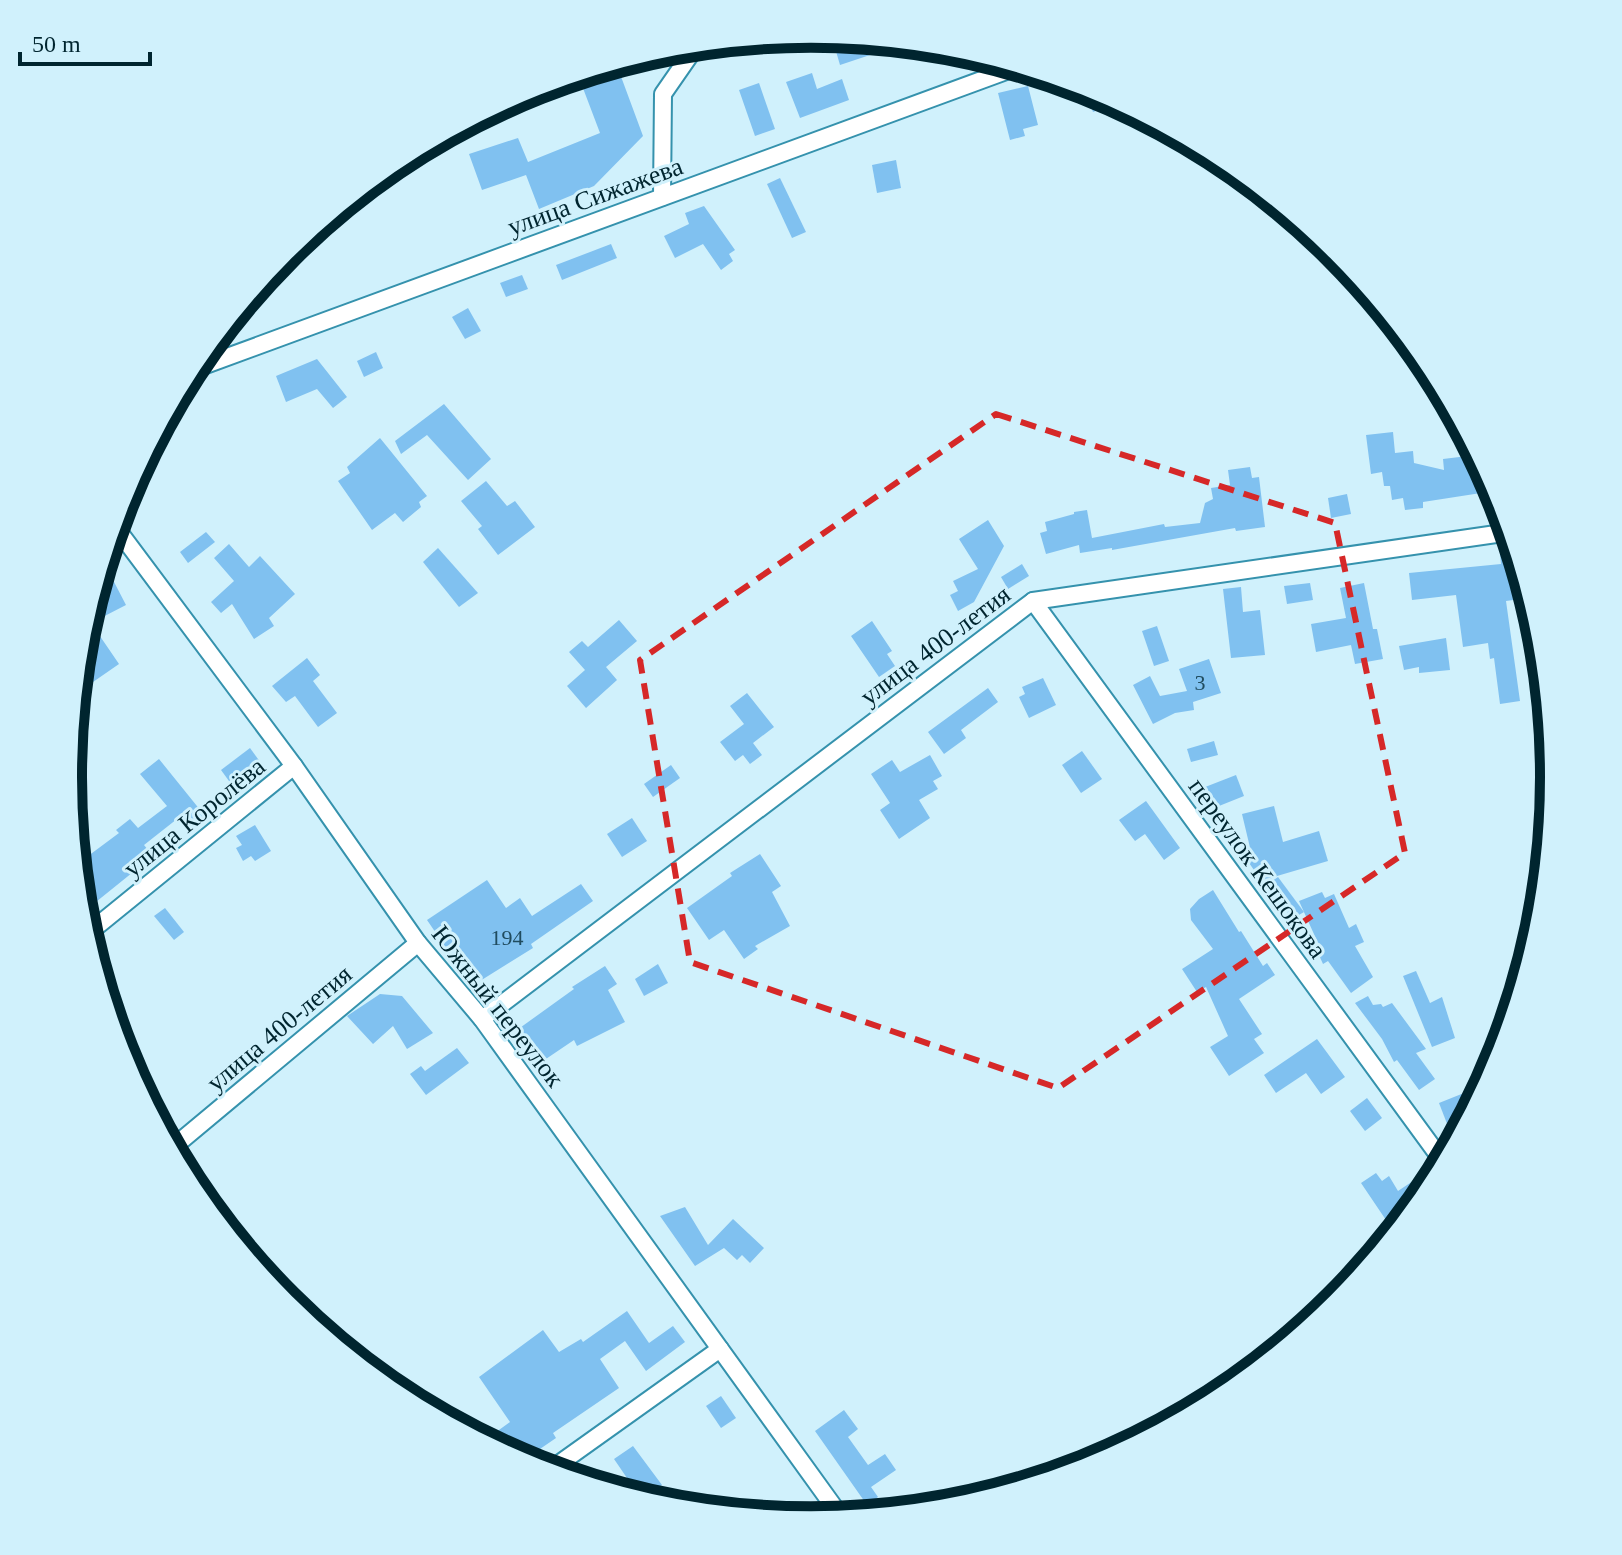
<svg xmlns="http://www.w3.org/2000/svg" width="1622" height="1555" viewBox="0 0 1622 1555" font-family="'Times New Roman',serif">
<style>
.building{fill:#80c1f0}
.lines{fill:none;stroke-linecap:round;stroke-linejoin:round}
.street-casing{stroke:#3592ad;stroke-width:20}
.street{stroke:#fff;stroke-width:16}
.marked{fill:none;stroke:#d62828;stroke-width:6;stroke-dasharray:16 10;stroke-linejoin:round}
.labels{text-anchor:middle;stroke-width:6;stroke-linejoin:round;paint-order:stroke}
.number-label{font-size:22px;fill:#204c5f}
.street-label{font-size:26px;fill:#00252f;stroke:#d0f1fc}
.rim{fill:none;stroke:#00252f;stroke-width:10}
</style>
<rect width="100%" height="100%" fill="#d0f1fc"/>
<!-- building -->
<g class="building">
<path d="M844,37l21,2 5,16 -30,10 -7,-24z"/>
<path d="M616,63l27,73 -49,50 -55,23 -13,-34 -44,15 -13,-36 49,-16 10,24 72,-29 -22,-58z"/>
<path d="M812,73l5,16 25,-10 7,21 -49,18 -14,-36z"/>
<path d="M759,83l16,46 -20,7 -16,-46z"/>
<path d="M1028,86l10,39 -15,4 2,7 -15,4 -12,-47z"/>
<path d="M1084,87l21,9 4,10 -16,6z"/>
<path d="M896,160l5,28 -24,5 -5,-28z"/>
<path d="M780,178l26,54 -14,6 -25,-54z"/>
<path d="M704,206l31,44 -6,4 4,7 -12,9 -18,-26 -28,14 -11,-22 25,-12 -4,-11z"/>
<path d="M611,244l6,14 -55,22 -6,-15z"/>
<path d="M522,275l6,14 -22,8 -6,-14z"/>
<path d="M468,308l13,23 -16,8 -13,-22z"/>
<path d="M376,352l7,16 -19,9 -7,-16z"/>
<path d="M317,359l30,38 -14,11 -16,-19 -31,13 -10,-26z"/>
<path d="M444,404l47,55 -23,21 -41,-45 -26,19 -6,-13z"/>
<path d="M1393,432l2,21 18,-2 1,12 30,7 -1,-11 33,-4 5,38 -58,9v6l-18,2 -2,-12 -11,2 -2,-14h-6l-2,-14 -11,2 -5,-39z"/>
<path d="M380,438l47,58 -8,6 2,5 -18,15 -8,-9 -23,17 -34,-49 12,-8 -3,-6z"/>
<path d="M1250,467l2,11 7,-1 6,50 -29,4 -1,-3 -123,22v-2l-32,5 -1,-8 -33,9 -6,-21 7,-2 -2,-9 29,-8v-2l13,-2 5,28 72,-14 1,3 35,-4 5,-20 8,-4 -2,-11 19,-3 -2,-15z"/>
<path d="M486,481l21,25 8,-5 20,26 -37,28 -20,-26 4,-3 -21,-25z"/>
<path d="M1347,494l4,20 -20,4 -3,-20z"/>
<path d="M988,520l16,26 -30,56 -16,9 -8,-16 8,-4 -5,-10 25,-12 -19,-30z"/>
<path d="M206,532l9,10 -27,21 -8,-11z"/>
<path d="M229,544l20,23 11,-11 35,38 -26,24 5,8 -20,13 -22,-35 -11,9 -10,-11 23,-21 -20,-23z"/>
<path d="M438,548l40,45 -19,14 -36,-45z"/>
<path d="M1516,551l12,47 -22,3 14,100 -20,3 -6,-46 -4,1 -2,-16 -25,4 -7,-52 -44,5 -3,-27 92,-9 -1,-11z"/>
<path d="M1022,564l7,12 -21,13 -7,-12z"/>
<path d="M113,580l13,25 -35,18 28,41 -26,18 -14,-20 3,-30 13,-42z"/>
<path d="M1310,583l3,17 -26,4 -3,-18z"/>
<path d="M1364,583l9,46h4l6,30 -28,5 -4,-19 -35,7 -5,-28 35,-6 -6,-30z"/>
<path d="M1241,587l2,25 17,-2 5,45 -34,3 -8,-69z"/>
<path d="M619,620l18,21 -31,26 11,13 -31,28 -19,-22 18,-16 -16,-18 13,-11 6,6z"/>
<path d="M872,621l20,30 -5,3 8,12 -16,11 -28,-41z"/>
<path d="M1157,626l12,35 -15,5 -12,-35z"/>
<path d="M1446,638l4,32 -31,3v-6l-15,3 -5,-24z"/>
<path d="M307,658l13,17 -7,6 24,32 -19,14 -23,-31 -9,6 -14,-16z"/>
<path d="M1209,659l12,34 -28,9 1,8 -19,3 -22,11 -20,-39 17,-9 10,20 27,-5 -8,-22z"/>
<path d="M1043,678l13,27 -27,13 -10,-21 6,-3 -3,-7z"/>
<path d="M988,688l10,14 -37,28 5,8 -22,16 -16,-22z"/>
<path d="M747,693l27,34 -21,16 9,12 -12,9 -7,-9 -8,6 -15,-19 24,-18 -14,-18z"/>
<path d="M1214,741l4,14 -27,7 -4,-13z"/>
<path d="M250,748l16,22 -29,22 -16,-22z"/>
<path d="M1082,751l20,28 -21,14 -19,-28z"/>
<path d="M930,755l12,21 -9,5 5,8 -19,11 11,18 -31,21 -19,-29 10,-7 -19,-29 21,-14 8,12z"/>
<path d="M159,759l46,57 -18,15 -10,-12 -33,26 9,11 -72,58 -5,-49 43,-32 -3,-3 14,-11 8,9 29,-22 -27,-32z"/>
<path d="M671,765l9,13 -27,19 -9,-13z"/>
<path d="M1236,775l8,21 -35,14 -9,-21z"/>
<path d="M1146,801l34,47 -16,12 -19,-26 -10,7 -16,-21z"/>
<path d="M1274,806l9,36 36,-11 9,30 -51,15 -12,10 -18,-26 5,-4 -10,-42z"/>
<path d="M632,818l15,23 -25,16 -15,-23z"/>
<path d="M255,825l16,26 -16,10 -4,-5 -8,5 -7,-13 6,-3 -6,-9z"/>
<path d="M760,854l21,32 -9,6 18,34 -35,20 3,3 -14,10 -20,-29 -15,10 -22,-32 45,-32 -2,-3z"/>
<path d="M1278,877l26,35 -12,7 -24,-35z"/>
<path d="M487,880l19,28 14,-10 12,18 49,-32 12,17 -62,43 2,4 -61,38 -45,-66z"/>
<path d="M1213,890l26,42 2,-1 22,35 4,-3 8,12 -36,24 23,35 -8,5 10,14 -35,23 -19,-29 18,-11 -22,-49 -9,5 -15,-23 31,-20 -22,-29 -1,-11 9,-10z"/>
<path d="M1322,892l3,6 9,-4 15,34 7,-4 8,18 -9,4 18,31 -22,16 -23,-32 -5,3 -9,-20 4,-1 -19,-42z"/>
<path d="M165,908l19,24 -10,8 -20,-24z"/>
<path d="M658,964l10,19 -24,13 -9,-17z"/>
<path d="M605,966l12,18 -9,6 17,32 -48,24 -3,-6 -34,23 -23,-33 57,-41 -2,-2z"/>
<path d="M1416,971l14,32 12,-6 13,41 -23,9 -29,-71z"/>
<path d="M380,994l22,2 31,37 -26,16 -14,-23 -20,18 -26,-28z"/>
<path d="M1368,996l5,9 8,-1 2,3 9,-4 34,46 -10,4 19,26 -16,11 -22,-30 -3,2 -12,-23 -27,-36z"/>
<path d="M1317,1039l28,38 -24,17 -15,-21 -30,20 -12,-18z"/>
<path d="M457,1048l12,15 -43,32 -16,-21 11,-8 4,5z"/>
<path d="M1469,1091l6,15 -13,23 -11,5 -12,-31z"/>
<path d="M1367,1098l15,20 -17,13 -15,-20z"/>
<path d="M1376,1173l6,8 7,-5 9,15 27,-18 8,11 -13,18 -32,21 -27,-40z"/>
<path d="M685,1207l23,38 25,-26 31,29 -14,15 -8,-8 -5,5 -13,-12 -29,18 -35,-50z"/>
<path d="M627,1311l22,32 24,-17 12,16 -39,29 -21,-30 -25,18 19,29 -66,45 3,5 -35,24 -17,-10 -12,-17 18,-13 -31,-45 64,-47 16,22 22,-13 2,3z"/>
<path d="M721,1396l15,22 -15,10 -15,-22z"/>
<path d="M844,1410l14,19 -10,8 20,28 17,-11 11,16 -25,17 7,10 -11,8 -52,-74z"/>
<path d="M633,1446l29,39 -20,14 -33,-9 18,-12 -13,-19z"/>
</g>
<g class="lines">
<defs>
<g id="street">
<path d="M662,197l1,-103 34,-49"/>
<path d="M189,371l828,-304"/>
<path d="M114,525l180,241 124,177 64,76 360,499"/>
<path d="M1033,601l411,562"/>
<path d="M86,935l208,-169"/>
<path d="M482,1019l551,-418 477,-69"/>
<path d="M171,1149l247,-206"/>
<path d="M549,1471l171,-122"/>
</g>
</defs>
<!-- street casing -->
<use href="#street" class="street-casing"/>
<!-- street -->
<use href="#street" class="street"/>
</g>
<!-- marked area -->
<path class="marked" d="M996,414l339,109 70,330 -347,235 -368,-126 -50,-302z"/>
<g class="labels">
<!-- number labels -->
<g class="number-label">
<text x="1200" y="690">3</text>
<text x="507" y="945">194</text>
</g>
<!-- street labels -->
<g class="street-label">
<text transform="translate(595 196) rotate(-20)" y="9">улица Сижажева</text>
<text transform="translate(935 645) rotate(-37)" y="9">улица 400-летия</text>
<text transform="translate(194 817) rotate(-39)" y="9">улица Королёва</text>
<text transform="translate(1258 868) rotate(54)" y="9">переулок Кешокова</text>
<text transform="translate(498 1006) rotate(52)" y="9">Южный переулок</text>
<text transform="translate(279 1028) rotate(-40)" y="9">улица 400-летия</text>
</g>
</g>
<!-- crop -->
<path d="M0 0H1622V1555H0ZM82 777a729 729 0 1 1 1458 0a729 729 0 1 1-1458 0Z" fill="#d0f1fc" fill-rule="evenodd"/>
<path class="rim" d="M82 777a729 729 0 1 1 1458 0a729 729 0 1 1-1458 0Z"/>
<!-- scale -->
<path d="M20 52v12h130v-12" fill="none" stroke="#00252f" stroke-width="4"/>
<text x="32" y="52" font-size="24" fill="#00252f" stroke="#d0f1fc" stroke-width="6" paint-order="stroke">50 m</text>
</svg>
